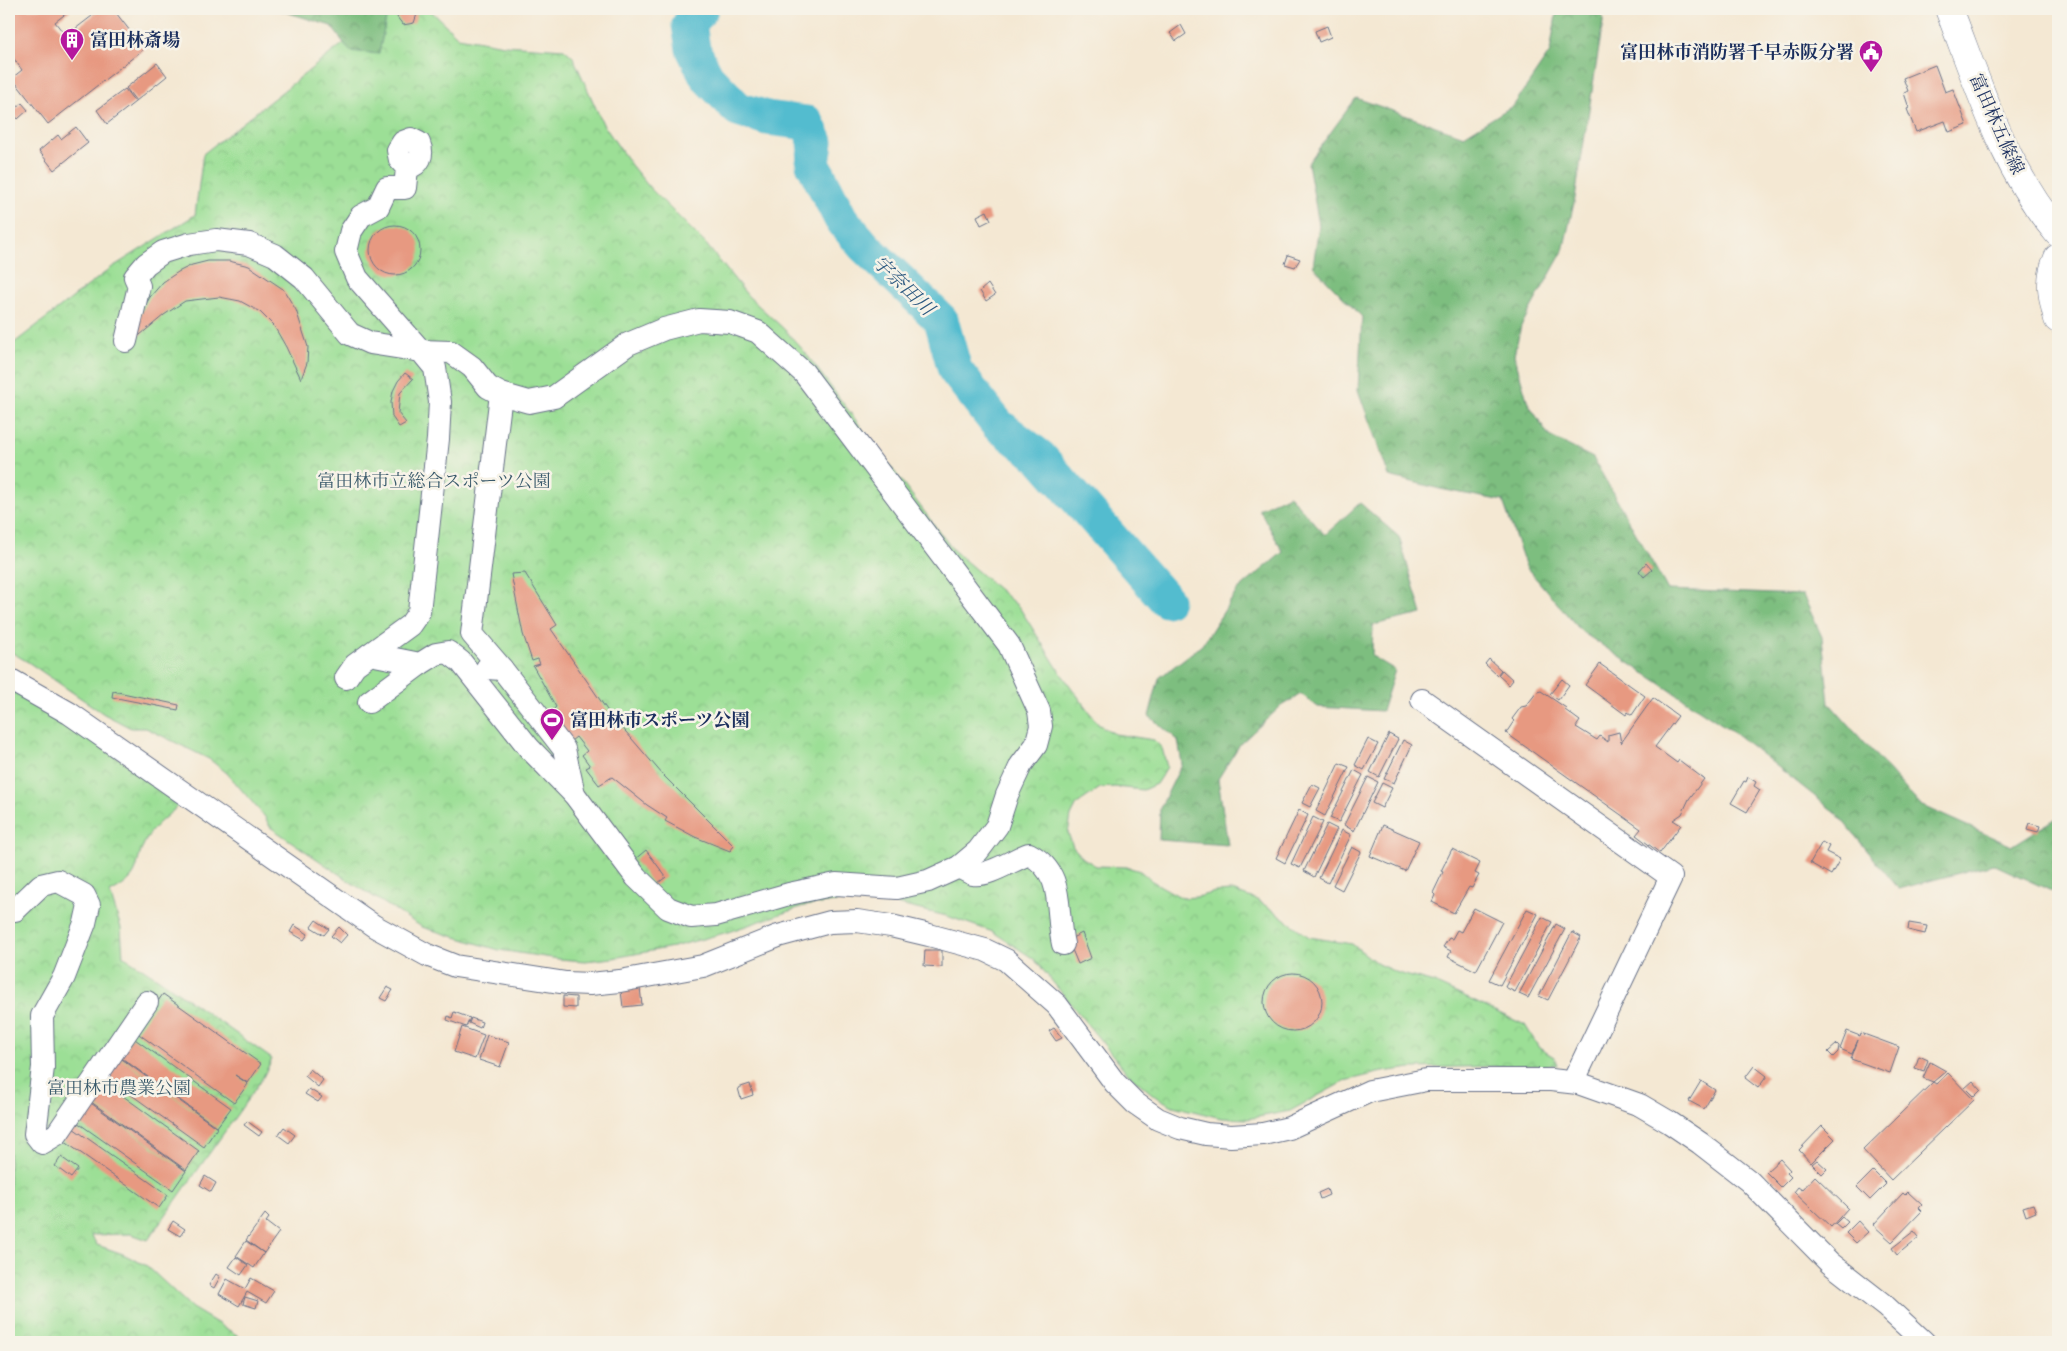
<svg xmlns="http://www.w3.org/2000/svg" width="2067" height="1351" viewBox="0 0 2067 1351" font-family="'IM FELL DW Pica','Noto Serif JP',serif">
<style>
.forest{fill:url(#forest-crowns);stroke:#4c766e}
.park{fill:url(#park-crowns);stroke:#5c877a}
.lines{fill:none;stroke-linecap:round;stroke-linejoin:round}
.river{stroke:#52bccf;stroke-width:35}
.building{fill:#e79981}
.minor-casing{stroke:#677087;stroke-width:24}
.major-casing{stroke:#677087;stroke-width:29}
.minor{stroke:#fff;stroke-width:22}
.major{stroke:#fff;stroke-width:28}
.labels{text-anchor:middle;stroke-width:5;stroke-linejoin:round;paint-order:stroke}
.poi-label{font-size:18px;font-weight:bold;fill:#1b2f5e;stroke:#f7f3e8;text-anchor:start}
.street-label{font-size:18px;fill:#1b2f5e;stroke:#f7f3e8}
.park-label{font-size:18px;fill:#3b5b6c;stroke:#f7f3e8}
.water-label{font-size:19px;font-style:italic;fill:#2c5980;stroke:#f7f3e8}
</style>
<defs>
<pattern id="forest-crowns" width="20" height="18" patternUnits="userSpaceOnUse" patternTransform="scale(1.25)"><rect width="20" height="18" fill="#7dbe7f"/><path d="M2 6a3 3 0 1 1 6 0M12 15a3 3 0 1 1 6 0" fill="none" stroke="#669b6b"/></pattern>
<pattern id="park-crowns" width="20" height="18" patternUnits="userSpaceOnUse" patternTransform="scale(1.25)"><rect width="20" height="18" fill="#9cdf96"/><path d="M2 6a3 3 0 1 1 6 0M12 15a3 3 0 1 1 6 0" fill="none" stroke="#86c084"/></pattern>
</defs>
<rect width="100%" height="100%" fill="#f7f3e8"/>
<filter id="ink" filterUnits="userSpaceOnUse"><feTurbulence type="fractalNoise" baseFrequency=".02" numOctaves="2"/><feDisplacementMap in="SourceGraphic" scale="10" xChannelSelector="R" yChannelSelector="G"/><feConvolveMatrix kernelMatrix="1 2 1 2 8 2 1 2 1" color-interpolation-filters="sRGB"/></filter>
<filter id="wash" filterUnits="userSpaceOnUse"><feTurbulence type="fractalNoise" baseFrequency=".0096" numOctaves="4" result="noise"/><feDisplacementMap in="SourceGraphic" scale="20" xChannelSelector="R" yChannelSelector="G"/><feGaussianBlur stdDeviation="1.12" result="paint"/><feColorMatrix in="noise" values="0 0 0 0 0 0 0 0 0 0 0 0 0 0 0 0 0 1.4 0 .05"/><feComposite in="paint" operator="in"/></filter>
<g filter="url(#wash)">
<rect width="100%" height="100%" fill="#f4e8d3"/>
<!-- forest -->
<g class="forest">
<path d="M276,9h112l-9,45 -29,-3 -19,-25z"/>
<path d="M1557,9h45l1,13 -28,176 -12,53 -42,75 -7,29 14,48 21,33 44,22 75,132 135,5 19,42 7,66 91,102 92,41 46,-29v77l-65,-30 -94,25 -62,-75 -102,-81 -153,-101 -56,-65 -23,-66 -63,-12 -51,-13 -31,-86 4,-73 -49,-51 6,-41 -11,-62 48,-65 108,38 50,-31 36,-53z"/>
<path d="M1289,495l36,40 35,-32 39,34 23,77 -49,11 -1,31 23,14 -13,41 -64,-4 -17,-13 -20,12 -41,38 -22,35 10,66 -69,-5 1,-32 22,-44 -4,-24 -29,-24 10,-38 43,-33 35,-54 46,-39 -24,-43z"/>
</g>
<!-- park -->
<g class="park">
<path d="M388,9h41l29,28 46,8 60,4 9,8 30,67 28,41 19,23 55,55 43,53 36,33 20,22 149,199 66,57 41,65 38,52 17,10 39,6 8,8 5,19 -11,17 -13,6 -28,-3 -15,1 -23,16 -6,12 -3,17 5,14 10,11 13,8 31,1 13,4 12,10 30,17 15,-1 18,-5 17,-1 25,9 17,11 35,26 43,7 26,20 20,9 36,10 91,42 14,23 15,9 3,8 -146,3 -29,4 -37,9 -55,30 -43,8 -26,-1 -48,-12 -17,-9 -28,-23 -94,-115 -41,-27 -46,-16 -69,-16h-28l-46,6 -76,26 -55,15 -60,11 -28,3 -26,-2 -60,-9 -77,-23 -70,-44 -82,-56 -5,-10 -38,-44 -18,-14 -63,-31h-15l-27,-14 -76,-52 -19,-11v-304l102,-79 84,-53 8,-61 141,-111 6,8 29,3z"/>
<path d="M9,689l42,23 131,90c-11,12 -27,21 -35,36 -16,28 -1,36 -37,55l11,35 2,28 36,23 113,80 -10,20 -114,161 -17,-6 -40,1 6,10 26,9 24,12 45,42 45,27 5,7h-233z"/>
</g>
<g class="lines">
<!-- river -->
<path class="river" d="M701,9l-12,16 4,24 14,28 31,32 29,9 40,5 9,19 -3,22 28,55 23,27 77,74 14,50 43,55 42,32 126,143"/>
</g>
<g id="blocks">
<!-- building -->
<g class="building">
<path d="M9,9h63l-17,13 11,14 35,-27h12l31,40 -96,75 -36,-46 10,-8 -13,-18v-12l2,-2 -2,-3z"/>
<path d="M400,9h12l5,5 -3,9 -11,2 -6,-8z"/>
<path d="M1181,25l5,9 -10,7 -6,-8z"/>
<path d="M1327,26l4,11 -12,5 -4,-11z"/>
<path d="M157,63l10,13 -31,25 -10,-13z"/>
<path d="M1935,65l10,27 8,-3 14,36 -18,7 -4,-11 -29,11 -9,-23 2,-1 -5,-15 4,-2 -5,-13z"/>
<path d="M125,89l10,13 -28,22 -10,-14z"/>
<path d="M22,103l6,7 -10,9 -6,-7z"/>
<path d="M76,127l12,16 -34,27 -15,-19 19,-16 3,4z"/>
<path d="M987,211l4,9 -10,5 -4,-9z"/>
<circle cx="395" cy="250" r="25"/>
<path d="M1288,255l12,4 -5,8 -10,-3z"/>
<path d="M208,261h21l20,5 34,23 13,21 12,37 -1,16 -6,16 -15,-32 -12,-21 -14,-14 -20,-11 -21,-4 -34,4 -21,14 -30,25 3,-20 13,-23 13,-15 15,-10 14,-7z"/>
<path d="M988,284l7,11 -9,6 -6,-10z"/>
<path d="M405,373l8,6 -13,14 -2,20 8,10 -7,4 -7,-10 -1,-15 2,-11 5,-10z"/>
<path d="M1646,563l6,7 -8,7 -5,-6z"/>
<path d="M525,573l32,52 -6,4 56,81 56,65 71,71 -4,5 -35,-14 -30,-16 2,-3 -20,-13 -35,-28 -13,8 -13,-17 4,-2 -8,-11 5,-4 -11,-14 -5,4 -26,-24 11,-10 -23,-41 7,-2 -2,-5 -6,2 -9,-27 -12,-60z"/>
<path d="M1489,659l12,11 -4,5 -12,-11z"/>
<path d="M1600,664l45,32 -13,19 -4,-3 -2,3 -41,-30z"/>
<path d="M1502,670l11,10 -4,5 -11,-10z"/>
<path d="M1562,679l7,6 -11,15 -8,-6z"/>
<path d="M113,691l66,14 -1,5 -66,-13z"/>
<path d="M1541,691l25,17 -1,2 15,11 -4,6 21,13 3,-4 8,6v-7l11,-3 2,11 32,-45 25,18 -23,31 22,16 2,-3 25,19 -15,20 -7,15 -9,6 8,5 -21,28 -24,-18 5,-6 -135,-96 8,-12 -2,-2 9,-12 5,-1 11,-14z"/>
<path d="M1389,734l9,5 -19,38 -9,-5z"/>
<path d="M1368,739l10,5 -14,26 -9,-5z"/>
<path d="M1403,740l9,5 -18,38 -10,-4z"/>
<path d="M1339,763l10,4 -24,49 -9,-5z"/>
<path d="M1354,770l9,5 -24,47 -9,-4z"/>
<path d="M1368,777l10,5 -24,49 -10,-6z"/>
<path d="M1748,777l8,5 -2,4 6,4 -13,22 -16,-9 13,-22 2,1z"/>
<path d="M1382,783l10,5 -10,20 -10,-5z"/>
<path d="M1312,784l8,4 -10,19 -8,-4z"/>
<path d="M1299,810l9,5 -23,48 -9,-5z"/>
<path d="M1313,817l10,5 -23,46 -9,-4z"/>
<path d="M2029,823l11,3 -2,6 -11,-3z"/>
<path d="M1327,824l10,5 -23,48 -10,-6z"/>
<path d="M1383,825l36,16 -14,30 -35,-15z"/>
<path d="M1342,830l9,5 -23,48 -9,-5z"/>
<path d="M1822,842l7,4 -3,6 14,7 -9,16 -21,-12z"/>
<path d="M1352,847l9,5 -19,38 -9,-5z"/>
<path d="M1452,849l28,14 -5,10 4,2 -7,13 -3,-1 -15,26 -22,-11 3,-7 -2,-2 10,-21 -2,-1z"/>
<path d="M646,850l20,27 -12,9 -20,-26z"/>
<path d="M1474,908l28,14 -26,49 -28,-14 3,-6 -8,-4 6,-9 3,1 5,-9 4,2z"/>
<path d="M1527,909l11,5 -38,71 -11,-5z"/>
<path d="M1542,917l10,5 -37,70 -10,-5z"/>
<path d="M316,920l13,9 -5,6 -13,-8z"/>
<path d="M1909,923l18,3 -2,8 -17,-4z"/>
<path d="M1556,924l9,5 -37,69 -9,-4z"/>
<path d="M294,925l14,9 -4,6 -14,-8z"/>
<path d="M339,927l8,8 -7,8 -9,-7z"/>
<path d="M1572,932l9,5 -33,63 -9,-4z"/>
<path d="M1082,933l9,25 -13,6 -10,-24z"/>
<path d="M925,950h17v17l-18,-1z"/>
<circle cx="1293" cy="1002" r="29"/>
<path d="M387,987l6,3 -7,11 -6,-3z"/>
<path d="M640,988l2,17 -19,2 -2,-16z"/>
<path d="M163,994l98,70 -13,19 -13,-8 13,9 -14,19 -98,-71z"/>
<path d="M563,996l13,1v11l-13,-1z"/>
<path d="M454,1012l16,6 -4,9 -19,-7 1,-4 4,2z"/>
<path d="M471,1018l11,4 -2,6 -11,-5z"/>
<path d="M462,1027l22,8 -9,24 -21,-7z"/>
<path d="M1054,1028l8,10 -6,3 -7,-10z"/>
<path d="M1847,1031l13,5 1,-3 38,14 -9,26 -39,-14 7,-19 -6,14 -12,-5z"/>
<path d="M487,1035l22,7 -9,25 -21,-7z"/>
<path d="M132,1037l99,71 -14,19 -98,-71z"/>
<path d="M1837,1044l2,2 -1,6 -5,5 -5,-5z"/>
<path d="M1919,1056l9,4 -4,11 -9,-3z"/>
<path d="M119,1057l98,71 -13,19 -99,-71z"/>
<path d="M1930,1062l16,9 -13,11 -10,-4z"/>
<path d="M1754,1066l13,10 -9,12 -13,-10z"/>
<path d="M310,1069l13,11 -5,7 -13,-11z"/>
<path d="M1948,1073l26,27 -83,80 -28,-30 70,-68 3,2z"/>
<path d="M101,1080l98,71 -13,19 -99,-71z"/>
<path d="M1701,1081l14,9 -11,19 -15,-8z"/>
<path d="M1973,1081l8,9 -7,7 -9,-9z"/>
<path d="M750,1084l3,11 -12,4 -3,-11z"/>
<path d="M309,1089l13,8 -4,5 -13,-8z"/>
<path d="M88,1101l98,70 -13,19 -99,-70z"/>
<path d="M247,1121l15,11 -3,4 -15,-11z"/>
<path d="M70,1126l98,69 -9,13 -98,-69z"/>
<path d="M1822,1126l13,13 -24,24 -12,-13z"/>
<path d="M284,1127l11,8 -6,8 -11,-8z"/>
<path d="M61,1157l17,12 -7,9 -16,-12z"/>
<path d="M1780,1159l10,11 -3,3 4,4 -10,10 -15,-15z"/>
<path d="M1817,1160l10,9 -5,5 -10,-10z"/>
<path d="M1873,1171l13,13 -16,16 -13,-13z"/>
<path d="M205,1176l11,7 -5,9 -11,-7z"/>
<path d="M1815,1176l33,32 -17,19 -37,-35 4,-5 4,3z"/>
<path d="M1327,1189l2,6 -9,4 -2,-6z"/>
<path d="M1908,1192l14,13 -3,3 3,3 -30,31 -19,-17 30,-32 2,2z"/>
<path d="M2033,1204l3,8 -10,4 -3,-9z"/>
<path d="M265,1214l4,4 -3,4 13,10 -15,21 -18,-13z"/>
<path d="M1842,1217l6,5 -7,7 -6,-5z"/>
<path d="M173,1221l12,8 -5,7 -12,-7z"/>
<path d="M1858,1221l10,11 -12,11 -10,-10z"/>
<path d="M1914,1231l5,6 -22,18 -5,-7z"/>
<path d="M246,1241l18,12 -10,15 -18,-12z"/>
<path d="M236,1257l12,8 -7,10 -12,-8z"/>
<path d="M216,1274l4,3 -6,11 -5,-3z"/>
<path d="M251,1278l23,13 -8,12 -19,-11 -8,14 -20,-12 8,-15 18,10z"/>
<path d="M245,1297l13,4 -2,7 -13,-4z"/>
</g>
</g>
</g>
<g filter="url(#ink)">
<use href="#blocks" fill-opacity="0" stroke="#677087" stroke-width="1"/>
<g class="lines">
<defs>
<g id="minor">
<path d="M126,341l13,-55 -4,-9 11,-13 17,-12 26,-8 27,-4 33,4 26,11 29,23 46,56 20,9 51,8 14,17 5,34 -2,37 -19,173 -9,13 -55,40 -9,13"/>
<path d="M501,394l-29,240 30,35"/>
<path d="M370,654l50,10 16,-10 12,-2 13,10 68,86 45,46 62,83 32,31 23,9 25,-2 73,-21 47,-10 61,4 31,-7 31,-14 19,-16 19,-25 10,-31 14,-30 15,-20 5,-19 -2,-15 -30,-66 -205,-272 -46,-41 -28,-10 -31,-2 -35,9 -36,15 -74,53 -25,5 -28,-8 -13,-7 -16,-20 -21,-15 -30,-1 -64,-73 -11,-26 5,-21 10,-15 17,-9 9,-19h18l2,-20 -7,-8 -2,-10 5,-8 8,-3 8,4c5,12 1,22 -12,25"/>
<path d="M487,668l15,1 62,80 10,45"/>
<path d="M9,679l60,34 305,213 53,29 28,11 111,17 24,1 30,-3 83,-15 75,-30 52,-14 27,-1 34,5 38,9 56,15 21,10 51,45 58,78 20,20 23,16 22,9 26,6 25,2 32,-2 26,-6 81,-37 56,-11h125l27,3 62,22 29,17 31,21 49,38 81,82 55,43 39,36"/>
<path d="M1422,700l249,177 -98,205"/>
<path d="M369,702l51,-38"/>
<path d="M959,867c4,2 10,6 14,7 15,3 41,-15 56,-20 37,20 26,55 34,90"/>
<path d="M9,911l6,-1 26,-25 17,-4 26,14 5,10 -4,18 -21,54 -22,39 1,51 -8,67 7,9 15,-9 90,-132"/>
</g>
<g id="major">
<path d="M1949,9c30,77 55,160 109,224"/>
<path d="M2058,258c-10,21 -6,39 0,61"/>
</g>
</defs>
<!-- minor casing -->
<use href="#minor" class="minor-casing"/>
<!-- major casing -->
<use href="#major" class="major-casing"/>
<!-- minor -->
<use href="#minor" class="minor"/>
<!-- major -->
<use href="#major" class="major"/>
</g>
</g>
<!-- icons -->
<defs>
<symbol id="building-pin" viewBox="-11 -11 22 30"><path d="M0 17L-7.5 6A9.5 9.5 0 1 1 7.5 6Z" fill="#b5179e" stroke="#f7f3e8"/><path d="M-4-6H4V6H1V3H-1V6H-4ZM-2.5-4.3h1.7v1.8h-1.7ZM.8-4.3h1.7v1.8H.8ZM-2.5-1h1.7V.8h-1.7ZM.8-1h1.7V.8H.8Z" fill="#fff"/></symbol>
<symbol id="civic-pin" viewBox="-11 -11 22 30"><path d="M0 17L-7.5 6A9.5 9.5 0 1 1 7.5 6Z" fill="#b5179e" stroke="#f7f3e8"/><path d="M-.6-6.5H3V-4.5H.6V-3L4-1V1h2V6H-6V1h2V-1L-.6-3ZM-1.2 2.5V6h2.4V2.5Z" fill="#fff"/></symbol>
<symbol id="stadium-pin" viewBox="-11 -11 22 30"><path d="M0 17L-7.5 6A9.5 9.5 0 1 1 7.5 6Z" fill="#b5179e" stroke="#f7f3e8"/><path d="M0-5a6.5 5 0 1 0 0 10a6.5 5 0 1 0 0-10ZM-3.5-1.8h7v3.6h-7Z" fill="#fff"/></symbol>
</defs>
<g fill-rule="evenodd">
<use href="#building-pin" x="58" y="26" width="28" height="38"/>
<use href="#civic-pin" x="1857" y="38" width="28" height="38"/>
<use href="#stadium-pin" x="538" y="706" width="28" height="38"/>
</g>
<g class="labels">
<!-- poi labels -->
<g class="poi-label">
<text x="90" y="46">富田林斎場</text>
<text x="1854" y="58" text-anchor="end">富田林市消防署千早赤阪分署</text>
<text x="570" y="726">富田林市スポーツ公園</text>
</g>
<!-- street labels -->
<g class="street-label">
<text transform="translate(1997 124) rotate(66)" y="6">富田林五條線</text>
</g>
<!-- park labels -->
<g class="park-label">
<text x="434" y="487">富田林市立総合スポーツ公園</text>
<text x="119" y="1094">富田林市農業公園</text>
</g>
<!-- water labels -->
<g class="water-label">
<text transform="translate(904 285) rotate(44)" y="7">宇奈田川</text>
</g>
</g>
<!-- margin -->
<rect width="2067" height="1351" fill="none" stroke="#f7f3e8" stroke-width="30"/>
</svg>
